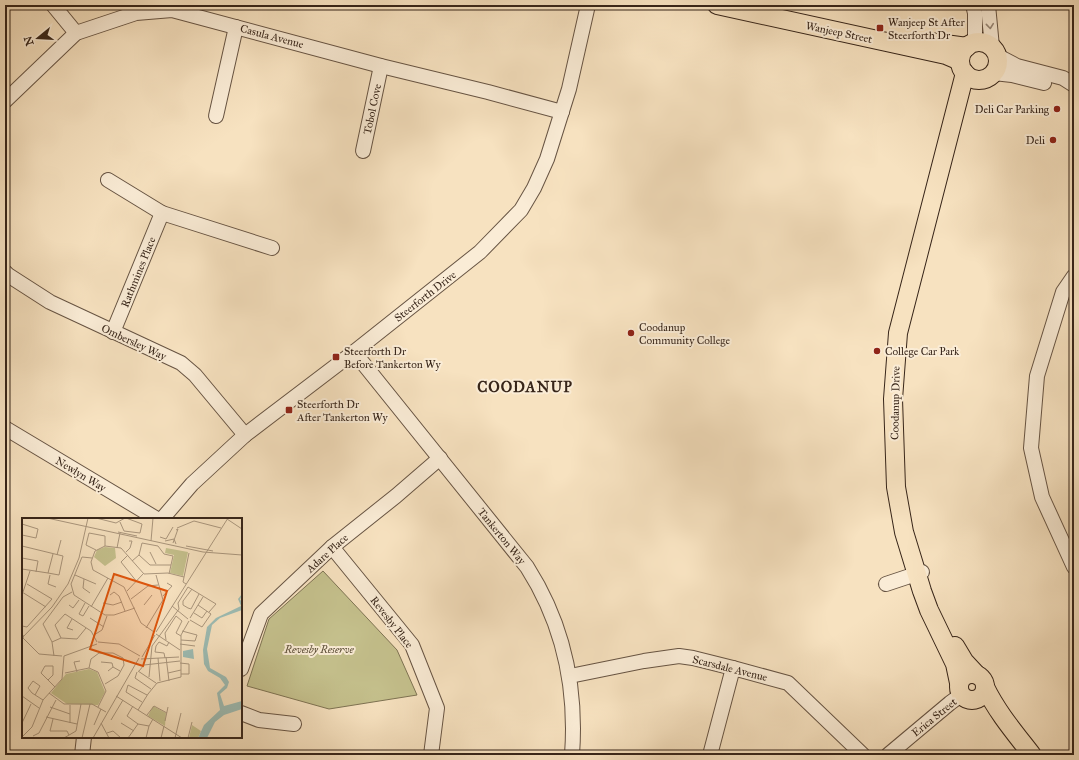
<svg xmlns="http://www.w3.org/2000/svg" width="1079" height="760" viewBox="0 0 1079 760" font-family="'IM FELL Great Primer',serif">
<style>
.green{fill:#c5c18d;stroke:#7e7353}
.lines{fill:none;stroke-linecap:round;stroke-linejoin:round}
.minor-casing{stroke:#675443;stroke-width:16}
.major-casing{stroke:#372519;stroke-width:20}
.minor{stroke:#faecd6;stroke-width:14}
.major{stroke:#f7e2c0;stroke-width:18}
.oneway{stroke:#988878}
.poi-dot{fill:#8f2418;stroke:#faecd6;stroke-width:1.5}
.labels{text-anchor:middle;stroke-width:4;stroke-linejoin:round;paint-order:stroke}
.poi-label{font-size:11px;fill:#372519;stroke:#faecd6;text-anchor:start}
.street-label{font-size:11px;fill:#372519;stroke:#faecd6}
.park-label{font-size:11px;font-style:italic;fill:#5a4c36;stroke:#faecd6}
.district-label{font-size:15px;font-weight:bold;letter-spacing:1px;fill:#372519;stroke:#faecd6}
.inset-road{fill:none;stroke:#aa967d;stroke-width:1}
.view{fill:#df560d;fill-opacity:0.15;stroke:#df560d;stroke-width:2}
.inset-edge{fill:none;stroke:#372519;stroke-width:2}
</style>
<rect width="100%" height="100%" fill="#f7e2c0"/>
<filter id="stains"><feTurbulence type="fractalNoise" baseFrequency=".005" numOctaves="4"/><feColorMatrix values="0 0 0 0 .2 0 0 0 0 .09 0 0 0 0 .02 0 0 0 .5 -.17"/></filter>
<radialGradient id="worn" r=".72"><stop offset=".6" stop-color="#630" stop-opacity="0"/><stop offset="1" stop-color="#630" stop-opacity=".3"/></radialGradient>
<!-- green -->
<path class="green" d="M323,571l74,79 20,45 -88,14 -82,-23 22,-67z"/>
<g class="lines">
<defs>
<g id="minor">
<path d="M53,5l23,28"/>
<path d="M973,5l2,8v29"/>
<path d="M988,5l4,42"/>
<path d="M998,56l19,10 46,12 11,7"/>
<path d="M994,73l18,2 32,8"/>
<path d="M5,101l71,-68 60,-20 36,-3 209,56 107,26 74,20"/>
<path d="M216,116l20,-89"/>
<path d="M363,151l18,-85"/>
<path d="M108,180l54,33 110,35"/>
<path d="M5,272l3,3 42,27 131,61 14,12 50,60"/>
<path d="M1074,276l-11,16 -26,84 -6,72 11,49 32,70"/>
<path d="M113,332l49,-119"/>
<path d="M354,352l173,215c37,58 50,120 45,188"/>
<path d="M5,428l152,91"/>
<path d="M162,519l30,-35 53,-49 109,-83 126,-100 41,-42 13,-22 13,-29 22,-70 19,-84"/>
<path d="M332,547l80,98 25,63 -6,47"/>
<path d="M886,584l36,-12"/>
<path d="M241,669l20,-55 71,-67 64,-51 44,-38"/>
<path d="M570,676l74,-15 35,-5 14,2 40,10 55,15 75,72"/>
<path d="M241,713l18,7 35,4"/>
<path d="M82,755l2,-18"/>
<path d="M710,755l23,-87"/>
<path d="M888,755l62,-52 11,-8"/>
</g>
<g id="major">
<path d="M717,5l229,50 14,6"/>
<circle cx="979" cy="61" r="19"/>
<path d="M930,42l37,5"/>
<path d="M955,646l9,15 13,14"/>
<circle cx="972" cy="687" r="13"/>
<path d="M959,683l-4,-19 -26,-54 -7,-19 -18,-59 -8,-45 -3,-88 5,-66 67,-260"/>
<path d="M985,687c12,25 30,46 47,68"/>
</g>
</defs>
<!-- minor casing -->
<use href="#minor" class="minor-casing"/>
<!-- major casing -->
<use href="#major" class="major-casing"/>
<!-- minor -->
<use href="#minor" class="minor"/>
<!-- major -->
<use href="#major" class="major"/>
</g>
<!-- one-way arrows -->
<defs><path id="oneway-chevron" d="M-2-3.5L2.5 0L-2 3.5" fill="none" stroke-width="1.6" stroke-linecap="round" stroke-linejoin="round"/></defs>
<use class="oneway" href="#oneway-chevron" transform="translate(990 26) rotate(84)"/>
<!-- markers -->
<g class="poi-dot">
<rect x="876" y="24" width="8" height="8" rx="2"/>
<circle cx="1057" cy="109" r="4"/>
<circle cx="1053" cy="140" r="4"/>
<circle cx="631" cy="333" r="4"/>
<circle cx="877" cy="351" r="4"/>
<rect x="332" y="353" width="8" height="8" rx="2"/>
<rect x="285" y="406" width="8" height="8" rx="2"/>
</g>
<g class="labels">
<!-- poi labels -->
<g class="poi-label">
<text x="888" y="26">Wanjeep St After<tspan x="888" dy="13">Steerforth Dr</tspan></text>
<text x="1049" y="113" text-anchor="end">Deli Car Parking</text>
<text x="1045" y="144" text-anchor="end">Deli</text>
<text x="639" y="331">Coodanup<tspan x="639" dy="13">Community College</tspan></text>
<text x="344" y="355">Steerforth Dr<tspan x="344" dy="13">Before Tankerton Wy</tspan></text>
<text x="885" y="355">College Car Park</text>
<text x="297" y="408">Steerforth Dr<tspan x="297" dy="13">After Tankerton Wy</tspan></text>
</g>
<!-- street labels -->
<g class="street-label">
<text transform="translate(839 32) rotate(12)" y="4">Wanjeep Street</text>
<text transform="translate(272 36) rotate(15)" y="4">Casula Avenue</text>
<text transform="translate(372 109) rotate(-78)" y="4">Tobol Cove</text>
<text transform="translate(138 272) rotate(-68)" y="4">Rathmines Place</text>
<text transform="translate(425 296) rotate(-38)" y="4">Steerforth Drive</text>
<text transform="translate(134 342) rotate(25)" y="4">Ombersley Way</text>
<text transform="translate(895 403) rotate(-89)" y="4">Coodanup Drive</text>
<text transform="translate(81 474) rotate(31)" y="4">Newlyn Way</text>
<text transform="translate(502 536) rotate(51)" y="4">Tankerton Way</text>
<text transform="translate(327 553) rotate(-42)" y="4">Adare Place</text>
<text transform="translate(392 622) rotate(52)" y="4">Revesby Place</text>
<text transform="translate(730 668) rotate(14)" y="4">Scarsdale Avenue</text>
<text transform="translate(934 717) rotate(-39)" y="4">Erica Street</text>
</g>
<!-- park labels -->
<g class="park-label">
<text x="319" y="653">Revesby Reserve</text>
</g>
<!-- district labels -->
<g class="district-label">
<text x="525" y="392">COODANUP</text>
</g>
</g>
<!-- overview -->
<g transform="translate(22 518)">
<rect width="220" height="220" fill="#f7e2c0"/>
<path d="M83,29l10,1 1,10 -11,8 -11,-9 3,-7zM144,30l22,4 -5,24 -13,-3 4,-18 -9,-2zM67,151l8,3 8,20 -7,13 -31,-1 -16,-11 15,-19zM131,188l13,7 -1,13 -17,-10zM170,207l9,6 -3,7h-9z" fill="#c5c18d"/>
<path d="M220,76l-2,6 2,1v9l-22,8 -8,7 -5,24 3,19 16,9 3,5 -2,6 -7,6 4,12 18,-5v8l-18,6 -9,7 -8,16h-9l6,-13 16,-15 -3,-17 8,-8 -5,-7 -12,-7 -4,-7 -1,-14 4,-23 9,-9 25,-12 -3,-7zM171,131l1,10 -11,-2v-6z" fill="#9dbdb5"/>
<path class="inset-road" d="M25,0l156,34 39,3M74,0l20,5 9,-5M205,1l15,10M98,4l4,9 16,2 2,-9 -16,-6M0,6l16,5 -2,9 -14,-3M155,10l17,-7 27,7M96,14l19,4M138,19l6,2 7,-12M129,23l2,-23M143,23l9,-2 2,5M151,25l5,-14 -2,1M0,28l41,10 -4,19 -11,-2M164,28l27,5M95,30l3,-15M74,32l-10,-5 3,-12 16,3v10M104,34l4,-4 2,-7h-3M128,34l6,12M35,37l4,-15M106,37l-7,7 16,20M117,37l11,10h21M0,40l16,3 -2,11M70,40l-10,-1 -11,27 3,11 31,20h9l21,-7M110,43l7,-6 3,-12 16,3 6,8 9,2 -4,18M0,51l26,4M26,55l5,-19M28,57l-2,9 8,3M53,57l21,9M62,61l-1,9 7,5M164,66l-3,-2 6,-29M170,71l-9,12v4l5,3 3,1 8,-15M105,73l16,-17M0,74l24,15M1,74l7,-21M88,77l4,-3 5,4 6,15M141,78l9,-10 -5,-3M109,81l17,-13 10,-1M63,85l-6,11 4,2 6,-10M81,85l10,2 9,-3M47,87l4,3 6,-8M122,87l8,-10M150,88l16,13M69,89l17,-29M172,95l8,5 5,-7M68,100l14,9M168,100l13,-21M50,101l-5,9 6,2M168,102l12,7 9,-13 -13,-9M0,108l5,1 25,-28 -25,-15M124,110l17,-28 -7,-25M132,114l-13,-9 -17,-36 -31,-17 -2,-8 4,-11 10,-5 16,2 23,26 24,-1 16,4M134,114l72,-114M134,116l24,16M2,117l-1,3 16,16 23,2M72,117l8,-5 5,-14M0,120l30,-31 16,-23 11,-26 9,-40M39,120l-6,-13 10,-11 26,17 6,11M144,122l-1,-7 11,-17 6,5 -6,12 5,3M159,122l14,1 2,-6 -15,-4M30,124l9,-4 16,1 9,-11M76,124l21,2 21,12M158,126l15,2M32,138l-2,-14 -9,-18 20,-27 9,-5M42,138l33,-12M120,139l13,-22M144,139l3,24M136,140l2,23M143,140l-1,-5 -9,-1 1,-6 3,-4 8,4 2,-4M119,141l38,-2M79,144l11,1 1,4M158,145l9,1v10h-8M67,150l2,-9 8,-6h14l10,5 1,7 -6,11 -13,8M86,153l5,-4 7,4M116,153l18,12M117,153l5,-6 36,-4M55,154l-3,-10 6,-1M115,154l-2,6 16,11M43,155l24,-5 9,4 8,19 -8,16M146,155l13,-3M127,159l3,-31 27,-37 -1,-6 10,-16 28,17 -7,8M26,162l5,-5v-9h-8l-4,7 14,14M27,175l15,11h28l14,8M126,176l9,-11 24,-6v-42l8,-14M13,177l5,-9 -7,-5 -5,7 4,5 11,7M0,178l17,12M94,178l66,42M120,184l-16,-10 2,-7 19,10M111,188l-6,10 11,8 11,2 4,-7M28,189l20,7M116,192l10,-16M125,197l7,-9 13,7M24,199l31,7M31,201l-3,12h17l2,4M89,202l12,-20M143,203l3,-14M0,205l9,-19M48,205v-18M79,205l8,15M99,205l13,8M72,207l7,-16M85,215l6,-2 8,7M11,218l6,-3 17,-33M0,219l10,-10 11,-27 19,-21 2,-23M42,220l12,-7 5,-27M60,220l8,-34M71,220l46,-80M106,220l10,-14M124,220l3,-12M139,220l3,-12M153,220l6,-25M166,220l4,-16"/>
<path class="view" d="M92,56l53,17 -24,75 -53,-17z"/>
<rect width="220" height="220" class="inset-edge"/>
</g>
<!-- margin -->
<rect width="1079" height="760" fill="none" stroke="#f7e2c0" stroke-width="20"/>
<rect x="6" y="6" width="1067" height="748" fill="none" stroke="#372519" stroke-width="2"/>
<rect x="10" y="10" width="1059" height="740" fill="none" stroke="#372519"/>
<!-- north arrow -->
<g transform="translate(38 38) rotate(252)" stroke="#faecd6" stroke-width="3" paint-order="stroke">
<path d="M0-3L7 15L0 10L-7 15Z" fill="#372519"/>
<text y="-6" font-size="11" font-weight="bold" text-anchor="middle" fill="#372519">N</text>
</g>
<rect width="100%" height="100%" filter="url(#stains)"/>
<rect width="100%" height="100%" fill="url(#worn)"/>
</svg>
